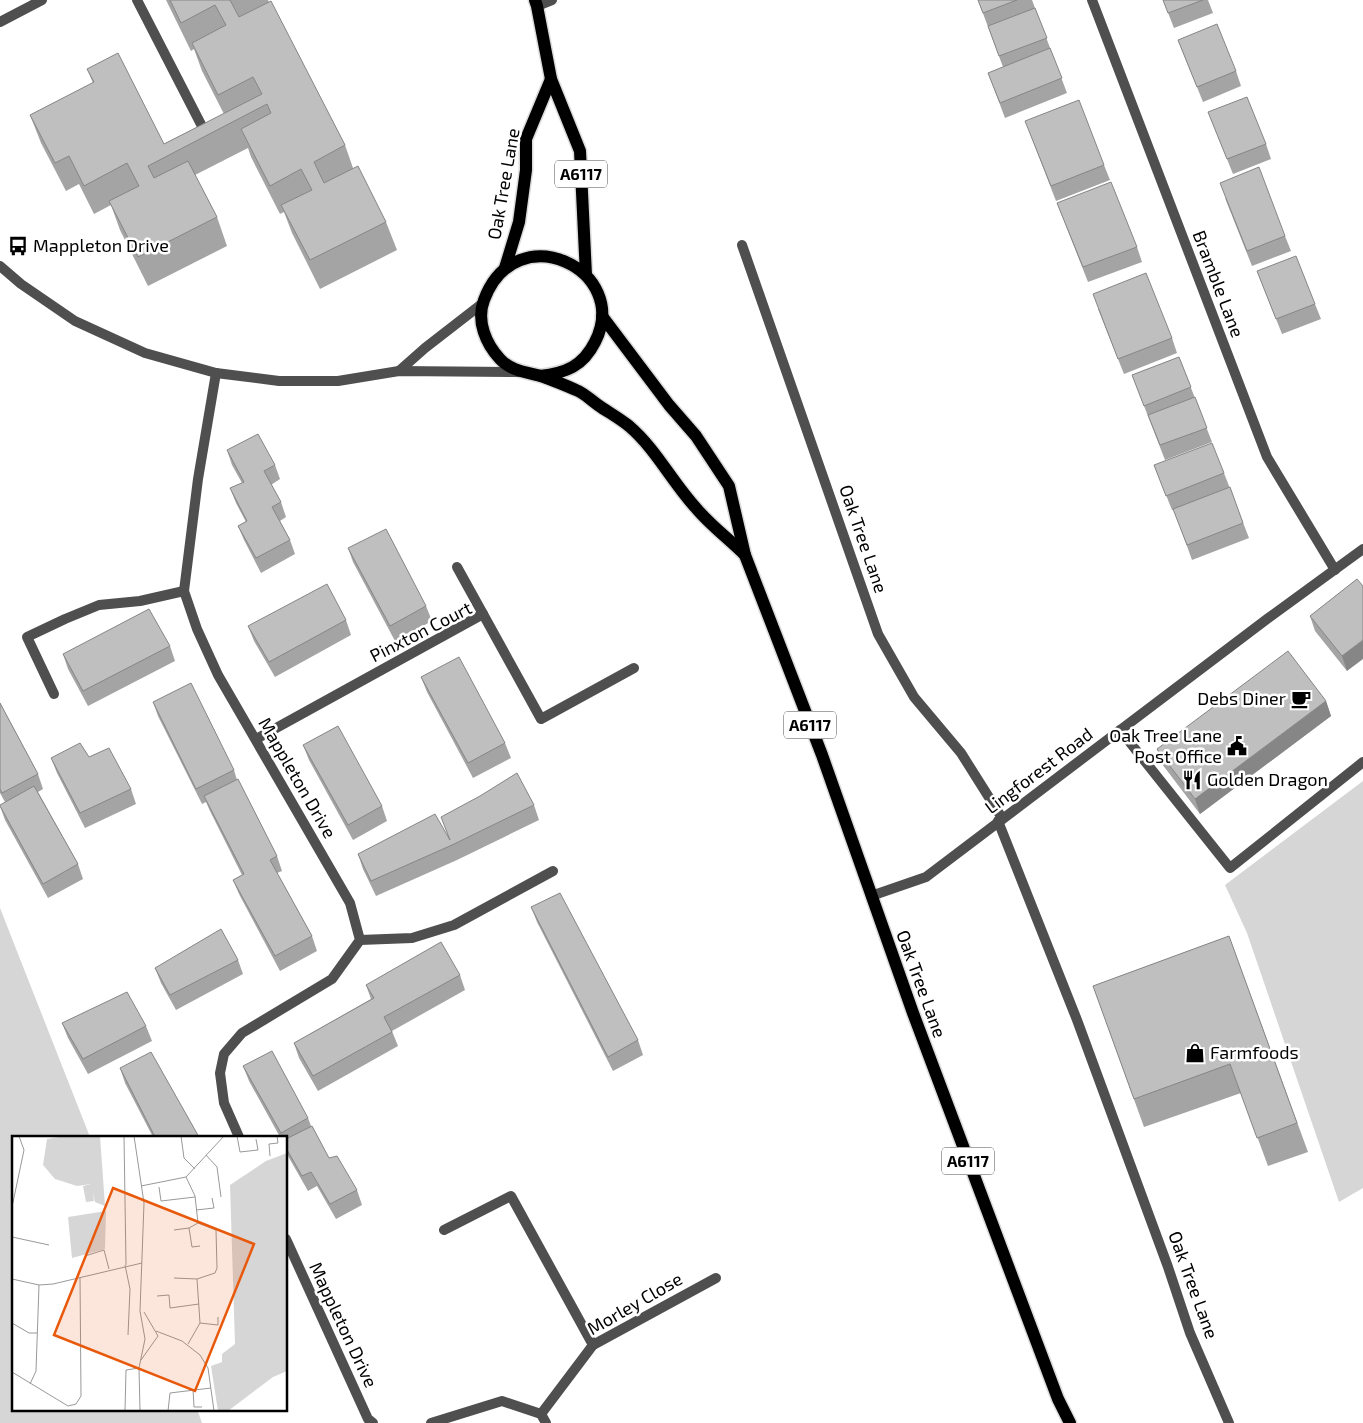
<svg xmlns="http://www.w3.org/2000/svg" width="1363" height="1423" viewBox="0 0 1363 1423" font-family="'Exo 2',sans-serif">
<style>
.green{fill:#d6d6d6}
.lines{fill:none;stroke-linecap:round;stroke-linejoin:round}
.primary-casing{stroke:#dbdbdb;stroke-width:15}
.service{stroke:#4f4f4f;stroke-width:10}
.minor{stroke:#4f4f4f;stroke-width:10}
.tertiary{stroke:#4f4f4f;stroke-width:10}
.primary{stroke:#000;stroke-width:12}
.wall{fill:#a4a4a4}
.shaded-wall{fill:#868686}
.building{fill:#bfbfbf;stroke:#868686}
.labels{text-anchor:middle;stroke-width:5;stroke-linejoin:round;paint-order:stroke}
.shield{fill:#fff;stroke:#4c4c4c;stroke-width:1}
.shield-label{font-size:16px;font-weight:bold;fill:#000}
.street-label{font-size:18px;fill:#000;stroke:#fff}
.poi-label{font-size:18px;fill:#000;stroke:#fff;text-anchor:start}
.inset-road{fill:none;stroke:#999;stroke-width:1}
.view{fill:#e8590c;fill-opacity:0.15;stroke:#e8590c;stroke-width:2.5}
.inset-edge{fill:none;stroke:#000;stroke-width:2.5}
</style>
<rect width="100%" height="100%" fill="#fff"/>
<!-- green -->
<g class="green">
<path d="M1363,781v407l-24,14 -92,-269 -22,-48z"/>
<path d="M0,908l90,229h-76v272h183l5,14h-202z"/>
</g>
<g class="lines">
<defs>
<g id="primary">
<path d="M535,0l2,6 14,73 29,72 6,124"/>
<path d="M505,268l14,-46 7,-52v-31l25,-60"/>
<path d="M602,316l67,89 27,31 33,50 16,69 77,200 91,258 145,386 12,24"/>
<path d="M540,376c26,-3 43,-10 55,-34 37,-72 -79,-128 -111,-42 -8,21 2,44 16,59 11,12 26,13 41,17 11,4 24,9 35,14 8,3 15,10 22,15 10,7 21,13 31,21 27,23 43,56 67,82 14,17 33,31 49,47"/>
</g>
</defs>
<!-- primary casing -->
<use href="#primary" class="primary-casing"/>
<!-- service -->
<path class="service" d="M137,0l70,136"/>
<!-- minor -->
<g class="minor">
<path d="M1092,0l175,457 68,113"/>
<path d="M537,6l15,-6"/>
<path d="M0,22l42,-22"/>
<path d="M742,245l136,389 36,63 47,56 41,65"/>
<path d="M216,373l-18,106 -14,112 13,38 21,46 132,228 10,37 -28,39 -90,54 -18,21 -4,19 4,30 15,34"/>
<path d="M457,567l26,47"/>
<path d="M54,694l-27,-57 38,-18 34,-14 41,-4 44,-10"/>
<path d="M1120,730l110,138 133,-106"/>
<path d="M256,739l227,-125 58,105 93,-51"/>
<path d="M998,821l79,199 91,247 22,66 39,90"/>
<path d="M871,896l55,-19 341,-258 96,-70"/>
<path d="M360,940l52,-2 42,-13 99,-54"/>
<path d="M444,1230l67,-34 82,149"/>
<path d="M286,1239l82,180 5,4"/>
<path d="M541,1414l52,-69 123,-67"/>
<path d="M431,1423l71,-22 39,13 5,9"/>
</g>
<!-- tertiary -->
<g class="tertiary">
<path d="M0,266l21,18 54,37 70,32 71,20 63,8h59l61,-10 121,1"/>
<path d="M399,371l26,-23 58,-45"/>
</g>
<!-- primary -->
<use href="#primary" class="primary"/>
</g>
<!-- wall -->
<g class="wall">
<path d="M166,0h102l77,145 8,23 33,54 11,28 -77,39 -28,-56 -8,-21 -4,2 -29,-57 -3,-9 -53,27 22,42 10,29 -79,40 -28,-56 -9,-25 -17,9 -15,-30 -13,7 -25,-48 -11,-28 63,-32 -6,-14 77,75 60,-30 -22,-43 -8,-22 -3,2z"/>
<path d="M978,0h54l35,93 -62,25 -17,-45 15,-6z"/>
<path d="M1163,0h45l5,13 -39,15z"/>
<path d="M1178,40l58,31 5,15 -38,16z"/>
<path d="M1208,112l58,32 5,15 -38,15z"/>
<path d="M1031,136l73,29 6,15 -54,21z"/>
<path d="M1225,198l60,38 6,15 -39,15z"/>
<path d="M1057,203l80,44 5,15 -54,20z"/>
<path d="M1257,271l58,33 6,15 -39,15z"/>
<path d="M1098,309l74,29 5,15 -53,21z"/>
<path d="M1179,357l33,85 -47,18 -33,-85z"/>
<path d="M227,450l48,15 5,14 -9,6 10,17 5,15 -6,4 10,19 5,14 -34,19 -17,-33 -6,-14 8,-4 -10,-19 -6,-15 12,-5 -10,-18z"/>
<path d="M1154,465l70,8 25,65 -57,22 -18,-50h-2z"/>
<path d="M348,548l78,58 6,15 -37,20 -42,-79z"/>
<path d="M1357,579l-10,92 -32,-40 -5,-15z"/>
<path d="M346,620l5,15 -76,42 -21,-36 -6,-15z"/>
<path d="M170,646l5,15 -87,45 -20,-37 -5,-15z"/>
<path d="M421,677l84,66 6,15 -38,20 -46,-86z"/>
<path d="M1326,701l5,15 -131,98 -38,-50 -5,-15z"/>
<path d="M153,702l81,68 3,10 40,76 5,15 -5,2 35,63 5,15 -37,20 -41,-77 -6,-14 9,-5 -32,-64 -4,-9 -4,2 -44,-88z"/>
<path d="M0,703l38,71 5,15 -5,3 40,72 5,15 -35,19 -43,-78 -5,-14 5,-4 -5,-9z"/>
<path d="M303,745l79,61 5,15 -34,19 -44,-80z"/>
<path d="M89,757l42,32 5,15 -51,24 -28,-55 -6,-15z"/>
<path d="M534,805l5,15 -82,40 -81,36 -13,-27 -5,-15 91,-15z"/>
<path d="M531,907l107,133 5,15 -30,16 -76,-149z"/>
<path d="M1229,936l79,216 -40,14 -27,-73 -97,34 -51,-141z"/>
<path d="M238,960l5,14 -67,36 -15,-27 -6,-15z"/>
<path d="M460,975l5,15 -73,41 6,15 -80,45 -19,-33 -5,-15 77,-44 -5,-14z"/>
<path d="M62,1023l84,3 6,15 -64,33 -20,-36z"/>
<path d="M243,1066l65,52 3,8 18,32 28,32 5,15 -26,14 -19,-33 -9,5 -20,-35 -2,-5v-14h-6l-31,-56z"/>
<path d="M120,1068l79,69h-46l-28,-54z"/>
</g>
<!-- shaded-wall -->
<g class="shaded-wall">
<path d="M1363,640v19l-16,12 -5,-15z"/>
<path d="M1326,701l5,15 -131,98 -5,-15z"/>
</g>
<!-- building -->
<g class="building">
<path d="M170,0h60l9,17 32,-16 74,144 -31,17 10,21 34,-17 28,56 -76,38 -29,-55 31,-15 -11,-21 -31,17 -29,-57 30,-16 -4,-9 -119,62 6,12 34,-17 29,56 -79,40 -29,-56 30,-15 -12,-23 -43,23 -15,-30 -14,7 -25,-48 64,-33 -7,-13 31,-16 46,91 98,-50 -9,-17 -35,18 -26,-52 34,-18 -11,-20 -34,18z"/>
<path d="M978,0h39l-34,13z"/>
<path d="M1163,0h40l-35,13z"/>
<path d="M1035,8l12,30 -48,18 -11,-30z"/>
<path d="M1217,24l19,47 -39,16 -19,-47z"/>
<path d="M1050,48l12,30 -62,25 -12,-30z"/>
<path d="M1247,97l19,47 -39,15 -19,-47z"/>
<path d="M1079,100l25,65 -53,21 -26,-65z"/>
<path d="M1259,167l26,69 -38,15 -27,-68z"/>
<path d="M1111,182l26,65 -54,20 -26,-64z"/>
<path d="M1296,256l19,48 -39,15 -19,-48z"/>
<path d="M1146,273l26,65 -54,21 -25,-65z"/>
<path d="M1179,357l12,30 -47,19 -12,-31z"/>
<path d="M1195,397l12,31 -47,17 -12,-30z"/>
<path d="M258,434l17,31 -11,6 17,31 -9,5 18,33 -34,18 -18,-32 9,-5 -17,-33 14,-6 -17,-32z"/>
<path d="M1212,443l12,30 -58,23 -12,-31z"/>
<path d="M1230,487l13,36 -56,22 -14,-36z"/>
<path d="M386,529l40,77 -36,20 -42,-78z"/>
<path d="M1357,579l6,7v54l-21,16 -32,-40z"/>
<path d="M327,584l19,36 -77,42 -21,-36z"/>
<path d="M149,609l21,37 -87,45 -20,-37z"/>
<path d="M1288,651l38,50 -131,98 -38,-50z"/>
<path d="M459,657l46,86 -37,20 -47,-86z"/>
<path d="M191,683l43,87 -38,19 -43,-87z"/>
<path d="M0,703l38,71 -36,19 -2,-4z"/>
<path d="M338,726l44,80 -34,19 -45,-80z"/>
<path d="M80,743l9,14 20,-9 22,41 -51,24 -29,-55z"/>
<path d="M517,773l17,32 -82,40 -81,36 -13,-27 77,-40 15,26 -9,-23 39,-21z"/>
<path d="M238,779l39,77 -7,4 42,76 -37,20 -42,-76 11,-6 -40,-78z"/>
<path d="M34,786l44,78 -35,20 -43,-78v-1z"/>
<path d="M560,893l78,147 -30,17 -77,-150z"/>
<path d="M221,929l17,31 -68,35 -15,-27z"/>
<path d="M1229,936l68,187 -40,15 -27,-74 -96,35 -41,-113z"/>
<path d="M441,942l19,33 -76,42 8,15 -79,44 -19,-33 80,-45 -8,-13z"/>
<path d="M127,992l19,34 -63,33 -21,-36z"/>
<path d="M272,1051l36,67 -27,15 -38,-67z"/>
<path d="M151,1052l48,85h-44l-35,-69z"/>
<path d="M312,1126l17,32 8,-2 20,34 -27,14 -19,-32 -9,4 -16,-28v-9z"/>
</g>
<!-- icons -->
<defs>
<symbol id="bus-bare" viewBox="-9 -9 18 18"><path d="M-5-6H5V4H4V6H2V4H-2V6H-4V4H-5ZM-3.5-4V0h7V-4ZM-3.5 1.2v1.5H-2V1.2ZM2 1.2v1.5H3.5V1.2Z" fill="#000" stroke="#fff" stroke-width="2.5" paint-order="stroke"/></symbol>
<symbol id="cafe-bare" viewBox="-9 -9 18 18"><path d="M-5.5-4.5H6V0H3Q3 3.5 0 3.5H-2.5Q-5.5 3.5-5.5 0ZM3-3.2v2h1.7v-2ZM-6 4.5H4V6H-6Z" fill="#000" stroke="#fff" stroke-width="2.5" paint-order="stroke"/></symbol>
<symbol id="civic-bare" viewBox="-9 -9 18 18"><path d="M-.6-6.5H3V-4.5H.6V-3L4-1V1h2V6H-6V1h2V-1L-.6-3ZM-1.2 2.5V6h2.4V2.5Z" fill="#000" stroke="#fff" stroke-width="2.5" paint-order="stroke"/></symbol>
<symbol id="restaurant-bare" viewBox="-9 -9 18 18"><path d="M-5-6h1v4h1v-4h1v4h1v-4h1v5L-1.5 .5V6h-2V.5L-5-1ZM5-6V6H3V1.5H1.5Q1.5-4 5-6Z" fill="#000" stroke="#fff" stroke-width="2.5" paint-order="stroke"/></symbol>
<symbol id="shop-bare" viewBox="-9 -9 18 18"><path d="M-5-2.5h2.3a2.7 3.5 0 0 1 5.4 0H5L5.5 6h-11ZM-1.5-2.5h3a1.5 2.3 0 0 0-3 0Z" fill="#000" stroke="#fff" stroke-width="2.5" paint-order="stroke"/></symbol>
</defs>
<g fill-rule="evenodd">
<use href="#bus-bare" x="4" y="232" width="28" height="28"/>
<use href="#cafe-bare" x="1287" y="685" width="28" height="28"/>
<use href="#civic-bare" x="1223" y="732" width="28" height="28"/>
<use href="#restaurant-bare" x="1178" y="766" width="28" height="28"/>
<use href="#shop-bare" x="1181" y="1039" width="28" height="28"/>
</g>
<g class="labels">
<!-- shield labels -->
<g class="shield">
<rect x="555" y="160.5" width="52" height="27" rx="4"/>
<rect x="784" y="711.5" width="52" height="27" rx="4"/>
<rect x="942" y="1147.5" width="52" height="27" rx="4"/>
</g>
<g class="shield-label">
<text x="581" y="180">A6117</text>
<text x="810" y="731">A6117</text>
<text x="968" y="1167">A6117</text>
</g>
<!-- street labels -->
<g class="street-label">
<text transform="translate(504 184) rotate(-80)" y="6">Oak Tree Lane</text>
<text transform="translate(1218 284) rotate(69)" y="6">Bramble Lane</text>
<text transform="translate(863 539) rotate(71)" y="6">Oak Tree Lane</text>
<text transform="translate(421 632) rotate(-27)" y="6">Pinxton Court</text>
<text transform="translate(1039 771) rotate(-37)" y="6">Lingforest Road</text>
<text transform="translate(297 778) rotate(60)" y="6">Mappleton Drive</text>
<text transform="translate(921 984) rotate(70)" y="6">Oak Tree Lane</text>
<text transform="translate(1193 1285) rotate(70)" y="6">Oak Tree Lane</text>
<text transform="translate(635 1304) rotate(-30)" y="6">Morley Close</text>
<text transform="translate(343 1325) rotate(65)" y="6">Mappleton Drive</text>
</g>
<!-- poi labels -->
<g class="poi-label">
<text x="33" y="252">Mappleton Drive</text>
<text x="1286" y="705" text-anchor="end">Debs Diner</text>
<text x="1222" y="742" text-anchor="end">Oak Tree Lane<tspan x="1222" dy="21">Post Office</tspan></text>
<text x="1207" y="786">Golden Dragon</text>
<text x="1210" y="1059">Farmfoods</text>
</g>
</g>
<!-- overview -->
<g transform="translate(12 1136)">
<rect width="275" height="275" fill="#fff"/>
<path d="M53,0h35l5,70 -10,-4 -2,-9 1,8 -8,1 -3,-16 8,-2 -14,2 -22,-7 -12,-14 4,-26zM275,17v218l-14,6 -45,34h-10l-7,-45 11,-4v-8l13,-10 -5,-159 36,-24zM94,75l-1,38 -33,9 -4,-41z" fill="#d6d6d6"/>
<path class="inset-road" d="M112,0l2,129M122,0l10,67 -4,108 5,28 -6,29 1,43M169,0l3,22 11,11M225,0l3,16 18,-2 -2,-11M194,19l11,12 4,30M258,20l-1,-12 9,-1 -1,-7M174,41l9,19 3,27 18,7 1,38 -2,5 -18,6 3,44 -12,21M129,50l45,-9 38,-41M147,51l2,14 34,-4M0,71l12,-57 -5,-14M184,74l18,-2 -2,-10M177,92l3,19 8,-1M162,94l15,-2 9,-5M0,101l37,8M73,120l19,-6 5,19M113,129l5,24 -2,46M162,142l23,1M0,143l27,6 14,-1 89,-21M145,160l12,-1 1,13 29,-4M0,187l17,10h8M188,187l18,2v-8M144,195l26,10 18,14 8,13 6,43M129,224l17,-24 -14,-24M0,236l56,34 8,-2 5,-8 -1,-119M18,248l6,-13 3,-86M181,253l1,18h8M113,275l1,-41 13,-2M156,275l2,-18 41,-5"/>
<path class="view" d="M101,52l141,56 -59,147 -141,-56z"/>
<rect width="275" height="275" class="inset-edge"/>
</g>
</svg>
